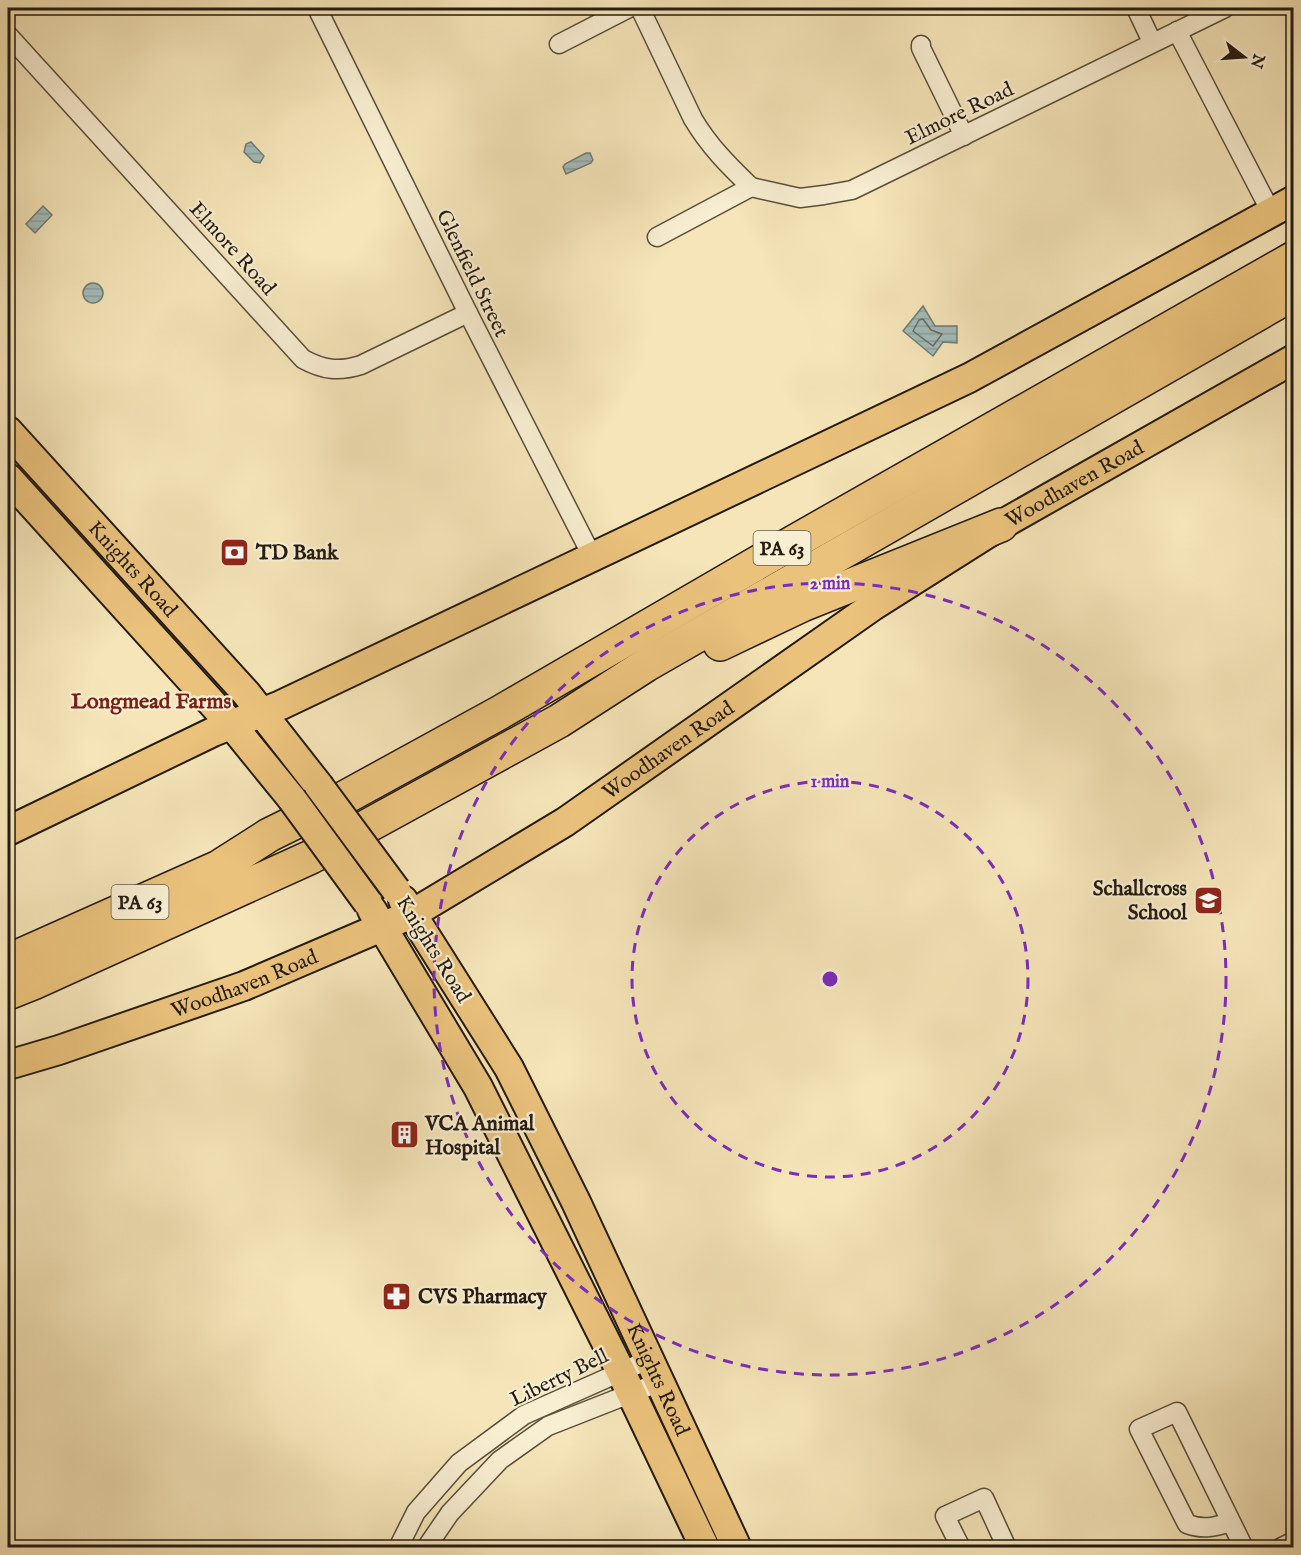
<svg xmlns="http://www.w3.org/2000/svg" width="1301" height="1555" viewBox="0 0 1301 1555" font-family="'IM FELL English',serif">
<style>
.water{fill:url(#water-rules);stroke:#707c76;stroke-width:1.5}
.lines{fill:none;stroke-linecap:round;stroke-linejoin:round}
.shore{stroke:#636c65;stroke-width:1.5}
.minor-casing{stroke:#584e3a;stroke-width:21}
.primary-casing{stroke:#241b10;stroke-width:32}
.motorway-casing{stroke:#241b10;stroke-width:36}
.minor{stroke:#f8eed2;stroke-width:18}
.primary{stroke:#eac27c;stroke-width:28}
.motorway{stroke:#eac27c;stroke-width:33}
.primary-bridge-casing{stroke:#241b10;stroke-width:32;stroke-linecap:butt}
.primary-bridge{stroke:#eac27c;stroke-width:28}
.ring{fill:none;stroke:#7b2cbf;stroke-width:3;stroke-dasharray:10 8}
.labels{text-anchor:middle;stroke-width:4.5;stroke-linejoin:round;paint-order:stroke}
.shield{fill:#f8eed2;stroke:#645a4a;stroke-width:1.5}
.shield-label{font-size:20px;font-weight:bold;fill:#241b10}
.street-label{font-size:21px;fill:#241b10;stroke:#f8eed2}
.poi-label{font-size:21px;font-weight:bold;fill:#241b10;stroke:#f8eed2;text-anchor:start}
.neighbourhood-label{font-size:22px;font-weight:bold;fill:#7a1f14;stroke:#f8eed2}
.centre{fill:#7b2cbf;stroke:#f8eed2;stroke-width:3}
.ring-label{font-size:18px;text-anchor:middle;font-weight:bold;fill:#7b2cbf;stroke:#f8eed2;stroke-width:4.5;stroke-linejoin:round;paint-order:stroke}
</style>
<defs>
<pattern id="water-rules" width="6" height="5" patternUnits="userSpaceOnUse" patternTransform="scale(1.5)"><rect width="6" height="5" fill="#a2bcba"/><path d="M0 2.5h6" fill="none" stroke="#8ba19f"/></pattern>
</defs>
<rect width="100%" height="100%" fill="#f5e5b9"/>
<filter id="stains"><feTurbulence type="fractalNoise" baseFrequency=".00333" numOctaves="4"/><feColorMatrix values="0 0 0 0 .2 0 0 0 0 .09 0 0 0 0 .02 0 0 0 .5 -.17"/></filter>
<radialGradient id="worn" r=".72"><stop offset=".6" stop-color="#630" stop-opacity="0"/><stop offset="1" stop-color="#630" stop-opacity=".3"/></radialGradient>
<!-- water -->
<g class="water">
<path d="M251,142l13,14 -4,7 -6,-1 -10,-10 2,-8z"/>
<path d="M586,153h4l3,7 -2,3 -25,11 -3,-7 2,-3z"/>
<path d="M43,206l9,9 -17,18 -9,-9z"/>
<circle cx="93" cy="293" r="10"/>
<path d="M923,306l12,20h22v17l-14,-1 -10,14 -30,-25z"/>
</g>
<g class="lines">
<!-- shore -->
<path class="shore" d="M923,319l8,11 11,4 -9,12 -20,-15 6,-11z"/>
<defs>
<g id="minor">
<path d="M317,8l151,305 124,243"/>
<path d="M640,8l53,111c16,27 36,47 58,68"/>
<path d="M1136,8l16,34"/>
<path d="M1177,31l94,181"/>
<path d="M8,35l295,324c20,11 36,13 58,6l107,-52"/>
<path d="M559,44l70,-36"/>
<path d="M921,45v3l43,88"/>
<path d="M751,187l49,11 24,-3 28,-5 373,-182"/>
<path d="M657,237l94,-50"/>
<path d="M1231,1522c-17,5 -27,8 -44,2l-48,-95 38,-17 67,136"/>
<path d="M398,1548l18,-36 43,-49 65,-48 126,-56"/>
<path d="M426,1548l24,-35 50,-53 48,-34 112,-44"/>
<path d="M961,1548l-16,-32 39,-18 23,50"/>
<path d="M1280,1548l14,-7"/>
</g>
<g id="primary">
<path id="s1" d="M8,431l238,262 73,93"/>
<path d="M8,478l223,246 61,75"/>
<path d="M8,831l205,-99 68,-27 688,-327 325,-178"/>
<path id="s2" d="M403,900l106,168 67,134 161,346"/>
<path d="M372,910l106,177 143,285 84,176"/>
<path id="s3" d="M8,1065l51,-15 185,-64 168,-72 153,-92 308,-216 128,-81 293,-166"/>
</g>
<g id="motorway">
<path d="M720,644l82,-39 199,-80"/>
<path d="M8,961l211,-94 50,-32 75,-37 155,-85 272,-158 523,-297"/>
<path d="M8,993l25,-10 278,-126 248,-136 87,-56 648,-372"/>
</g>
</defs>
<!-- minor casing -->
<use href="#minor" class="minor-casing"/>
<!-- primary casing -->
<use href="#primary" class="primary-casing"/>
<!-- motorway casing -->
<use href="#motorway" class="motorway-casing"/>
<!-- minor -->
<use href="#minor" class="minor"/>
<!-- primary -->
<use href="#primary" class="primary"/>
<!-- motorway -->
<use href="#motorway" class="motorway"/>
<defs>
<g id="primary-bridge">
<path d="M319,786l77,104"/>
<path d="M292,799l76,104"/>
</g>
</defs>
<!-- primary-bridge casing -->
<use href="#primary-bridge" class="primary-bridge-casing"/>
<!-- primary-bridge -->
<use href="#primary-bridge" class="primary-bridge"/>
</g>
<!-- distance rings -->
<g class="ring">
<circle cx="830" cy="979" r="198"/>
<circle cx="830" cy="979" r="396"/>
</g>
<!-- icons -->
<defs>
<symbol id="bank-square" viewBox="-11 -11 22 22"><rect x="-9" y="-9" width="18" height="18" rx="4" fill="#8f2418" stroke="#f8eed2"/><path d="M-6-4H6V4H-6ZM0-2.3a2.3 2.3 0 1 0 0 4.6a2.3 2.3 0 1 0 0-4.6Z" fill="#fff"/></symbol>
<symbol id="school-square" viewBox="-11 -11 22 22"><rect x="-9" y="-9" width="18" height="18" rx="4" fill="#8f2418" stroke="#f8eed2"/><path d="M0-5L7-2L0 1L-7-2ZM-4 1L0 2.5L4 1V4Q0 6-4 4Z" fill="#fff"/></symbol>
<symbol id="building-square" viewBox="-11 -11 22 22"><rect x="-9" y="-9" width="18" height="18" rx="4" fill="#8f2418" stroke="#f8eed2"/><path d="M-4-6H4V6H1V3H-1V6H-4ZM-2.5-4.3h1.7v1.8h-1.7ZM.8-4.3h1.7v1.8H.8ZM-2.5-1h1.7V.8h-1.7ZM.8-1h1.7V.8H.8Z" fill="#fff"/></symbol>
<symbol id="pharmacy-square" viewBox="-11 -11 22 22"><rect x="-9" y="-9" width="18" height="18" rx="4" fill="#8f2418" stroke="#f8eed2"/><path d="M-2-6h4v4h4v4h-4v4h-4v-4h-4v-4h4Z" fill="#fff"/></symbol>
</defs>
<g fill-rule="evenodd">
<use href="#bank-square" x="218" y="536" width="33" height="33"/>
<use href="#school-square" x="1192" y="884" width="33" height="33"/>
<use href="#building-square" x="388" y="1118" width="33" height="33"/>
<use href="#pharmacy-square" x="380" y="1280" width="33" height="33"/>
</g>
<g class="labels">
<!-- shield labels -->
<g class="shield">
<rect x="753.5" y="531" width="57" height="34" rx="4.5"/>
<rect x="111.5" y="885" width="57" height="34" rx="4.5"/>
</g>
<g class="shield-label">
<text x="782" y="555">PA 63</text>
<text x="140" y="909">PA 63</text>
</g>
<!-- street labels -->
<g class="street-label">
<text transform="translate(959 113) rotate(-26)" y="7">Elmore Road</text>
<text transform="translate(233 248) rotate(48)" y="7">Elmore Road</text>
<text transform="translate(473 273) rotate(64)" y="7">Glenfield Street</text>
<text dy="7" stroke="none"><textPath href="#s3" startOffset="1222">Woodhaven Road</textPath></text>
<text dy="7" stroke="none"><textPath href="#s1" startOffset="186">Knights Road</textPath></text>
<text dy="7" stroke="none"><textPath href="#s3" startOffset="736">Woodhaven Road</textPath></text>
<text transform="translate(434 949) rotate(58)" y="7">Knights Road</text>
<text dy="7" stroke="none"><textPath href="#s3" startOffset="250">Woodhaven Road</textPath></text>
<text transform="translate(559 1377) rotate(-26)" y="7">Liberty Bell</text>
<text dy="7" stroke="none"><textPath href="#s2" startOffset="544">Knights Road</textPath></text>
</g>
<!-- poi labels -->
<g class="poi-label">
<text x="256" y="559">TD Bank</text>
<text x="1187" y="895" text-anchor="end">Schallcross<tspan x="1187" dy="24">School</tspan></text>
<text x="425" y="1130">VCA Animal<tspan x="425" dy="24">Hospital</tspan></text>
<text x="418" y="1303">CVS Pharmacy</text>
</g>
<!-- neighbourhood labels -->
<g class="neighbourhood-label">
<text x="151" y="708">Longmead Farms</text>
</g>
</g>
<circle cx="830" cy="979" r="9" class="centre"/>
<g class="ring-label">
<text x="830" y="589">2 min</text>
<text x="830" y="787">1 min</text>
</g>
<!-- margin -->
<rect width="1301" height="1555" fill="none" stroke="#f5e5b9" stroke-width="30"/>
<rect x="9" y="9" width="1283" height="1537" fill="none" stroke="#241b10" stroke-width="3"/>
<rect x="15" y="15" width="1271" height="1525" fill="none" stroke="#241b10" stroke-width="1.5"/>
<!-- north arrow -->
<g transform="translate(1244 57) rotate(107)" stroke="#f8eed2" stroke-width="4.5" paint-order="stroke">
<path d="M0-4.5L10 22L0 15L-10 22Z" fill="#241b10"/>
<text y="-9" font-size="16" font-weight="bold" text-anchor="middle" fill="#241b10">N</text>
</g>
<rect width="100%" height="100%" filter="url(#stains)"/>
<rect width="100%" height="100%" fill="url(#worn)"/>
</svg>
